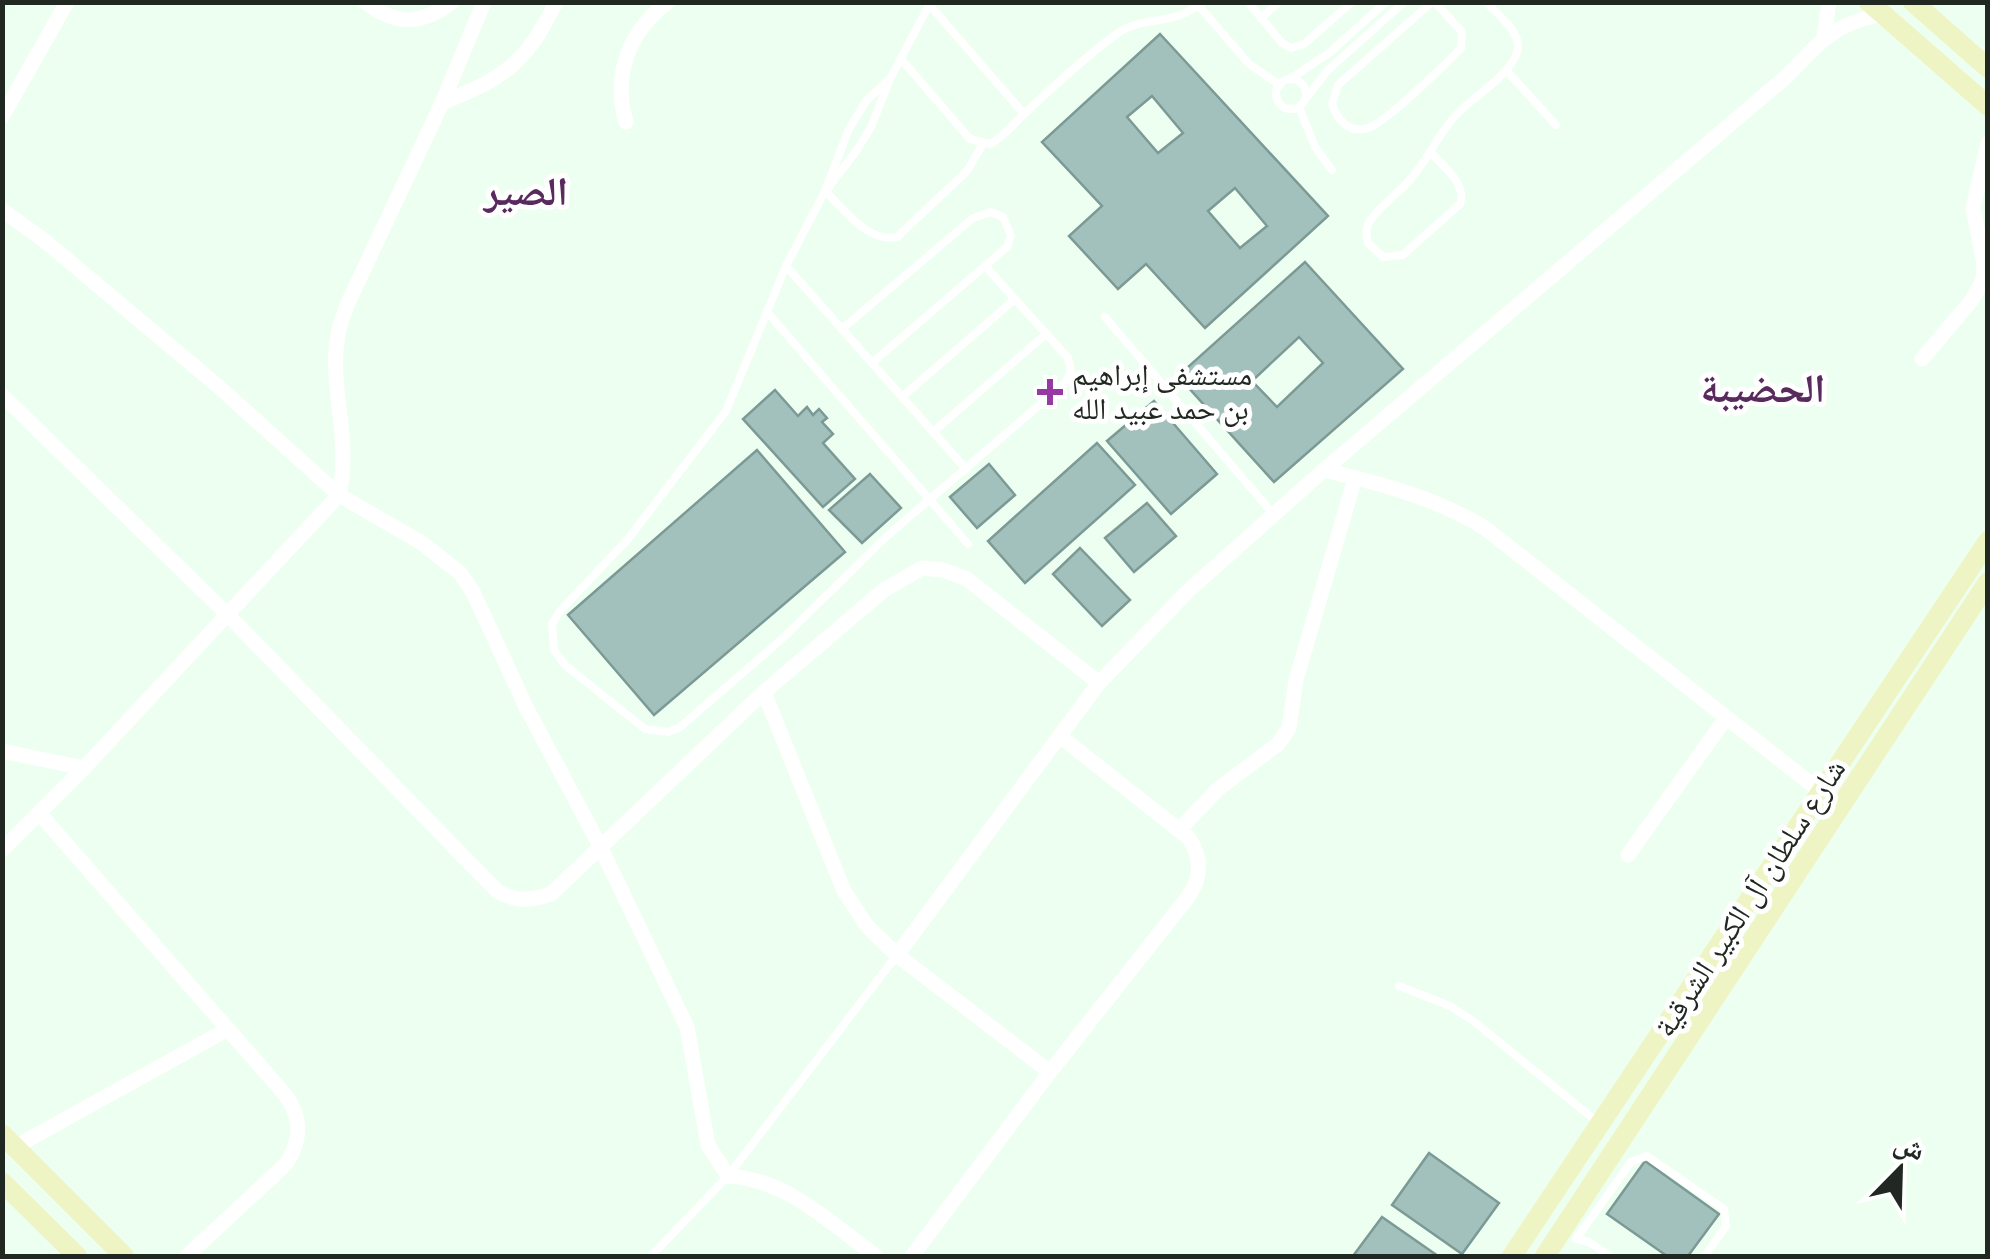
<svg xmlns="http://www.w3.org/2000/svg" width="1990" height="1259" viewBox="0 0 1990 1259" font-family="'Public Sans','Noto Naskh Arabic',sans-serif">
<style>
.building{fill:#a3c1bc;stroke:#7c9a95;stroke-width:2.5;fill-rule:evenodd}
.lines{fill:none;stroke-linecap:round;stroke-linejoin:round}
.lane{stroke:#fff;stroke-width:8}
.street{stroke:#fff;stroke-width:15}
.secondary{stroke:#eff4c4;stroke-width:20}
.poi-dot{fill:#9739a2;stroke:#fff;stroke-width:4}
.labels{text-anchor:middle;stroke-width:10;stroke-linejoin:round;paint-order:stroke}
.poi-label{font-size:30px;fill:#202821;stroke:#fff;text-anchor:start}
.street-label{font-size:30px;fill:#202821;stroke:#fff}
.district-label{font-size:40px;font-weight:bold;fill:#582a5d;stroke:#fff}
</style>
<rect width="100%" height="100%" fill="#edfff0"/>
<!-- building -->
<g class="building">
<path d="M1160,34l168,182 -123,112 -59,-64 -28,25 -49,-53 33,-30 -60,-64zM1152,96l31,37 -25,20 -31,-36zM1235,188l32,38 -27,22 -32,-37z"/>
<path d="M1305,262l98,107 -129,113 -96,-106zM1299,337l24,26 -46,44 -25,-26z"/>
<path d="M775,390l23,26 9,-9 6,8 6,-6 8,9 -5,4 11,12 -10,9 32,36 -32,28 -80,-88z"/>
<path d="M1154,401l63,73 -46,40 -64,-73z"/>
<path d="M1097,443l38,42 -110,98 -37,-42z"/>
<path d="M757,450l88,102 -191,163 -86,-100z"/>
<path d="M989,464l26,31 -38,33 -27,-31z"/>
<path d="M870,474l31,34 -39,35 -33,-33z"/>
<path d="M1147,503l29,33 -42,36 -29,-34z"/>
<path d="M1080,548l50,52 -28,26 -49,-52z"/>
<path d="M1429,1153l70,50 -37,51 -70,-49z"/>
<path d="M1645,1161l74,53 -31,42h-21l-60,-42z"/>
<path d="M1382,1217l56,39h-85z"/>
</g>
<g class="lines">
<!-- lane -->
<g class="lane">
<path d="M927,2l97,112"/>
<path d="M1248,2l34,41 9,5 13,-4 48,-42"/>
<path d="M1432,2l-94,83 -6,19c5,16 18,30 36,24 17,-5 79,-65 93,-80l1,-16 -27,-30"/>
<path d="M1199,6l50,58 31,21"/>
<path d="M1261,18l18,-16"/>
<path d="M901,59l69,80 20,5c14,-7 24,-21 35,-31 29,-27 59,-55 90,-78 28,-21 57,-7 87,-33"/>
<path d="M1506,70l50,55"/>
<path d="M890,79l-24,22 -17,28 -24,62 -39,75 -60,145 -98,128 -68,72 -8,13 2,26 11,15 80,64 23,3 11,-4 104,-90 104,-102 178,-153 6,-12 -3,-13 -82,-91"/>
<path d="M1290,79l39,-26 57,-51"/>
<circle cx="1291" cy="94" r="15"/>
<path d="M1306,98l22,-28 76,-68"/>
<path d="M1299,107l16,40 17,23"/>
<path d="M1430,152c13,14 37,31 30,52l-57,51 -20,2 -15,-14c-2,-8 -3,-14 2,-22 10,-16 31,-29 43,-45 17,-20 26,-44 45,-63 16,-17 61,-43 60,-68 -1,-16 -21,-31 -32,-43"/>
<path d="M828,188l29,-38 14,-23 19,-48 39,-74"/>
<path d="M825,191c20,19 43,52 72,46l70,-66 16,-27"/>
<path d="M786,266l180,203"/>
<path d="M767,312l201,232"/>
<path d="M1105,317l169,198"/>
<path d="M842,329l131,-111 18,-6 12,5 8,18 -4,12 -135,116"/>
<path d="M902,397l113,-98"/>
<path d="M933,432l113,-98"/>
<path d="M1399,986l51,20 22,14 128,104"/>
<path d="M651,1256l77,-80 169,-221"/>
<path d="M1610,1256l-21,-14 -13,-3 55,-77 16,-6 77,53 2,17 -21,30"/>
</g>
<!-- street -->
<g class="street">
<path d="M365,2c30,24 57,23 87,0"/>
<path d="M1824,36l5,-34"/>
<path d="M442,103c63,-26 83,-38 114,-101"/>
<path d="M2,117l65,-115"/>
<path d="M626,122c-14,-47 3,-91 42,-120"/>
<path d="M2,210l43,31 174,146 120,108 83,48 38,30 13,19 53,115 74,139 87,181 21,118 20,31c59,3 102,47 148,80"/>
<path d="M1922,359l50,-59 11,-20 1,-16 -11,-56 15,-65"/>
<path d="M2,395l225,219 270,277c20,11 32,10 54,3l213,-202 120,-102 38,-22 21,2 24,9 132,104"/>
<path d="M1324,470c57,14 110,27 161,58l335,263"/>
<path d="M764,692l80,199 23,35 30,29 153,117"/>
<path d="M2,751l82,17"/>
<path d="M39,813l243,278c20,24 21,47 4,73l-99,92"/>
<path d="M1180,829l38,-40 60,-45 11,-16 7,-48 59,-202"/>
<path d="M2,850l82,-82 255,-273c13,-58 -11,-109 -1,-160 1,-10 6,-20 9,-30l95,-202 42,-101"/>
<path d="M1628,855l98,-137"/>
<path d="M897,955l202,-272 89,-92 136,-121 463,-394c32,-34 48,-53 96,-62"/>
<path d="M15,1147l213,-118"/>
<path d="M912,1256l138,-184 138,-175c14,-20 14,-38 1,-59l-128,-101"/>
</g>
<!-- secondary -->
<g class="secondary">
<path d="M1869,2l119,104"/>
<path d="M1913,2l75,66"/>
<path d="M2,1134l122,122"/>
<path d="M2,1182l75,74"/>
<path d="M1512,1256l476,-715"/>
<path d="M1545,1256l443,-674"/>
</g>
</g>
<!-- markers -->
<path class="poi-dot" d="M1045 377h10v10h10v10h-10v10h-10v-10h-10v-10h10z"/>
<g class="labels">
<!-- poi labels -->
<g class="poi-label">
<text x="1072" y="385">مستشفى إبراهيم<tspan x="1072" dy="34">بن حمد عبيد الله</tspan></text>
</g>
<!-- street labels -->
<g class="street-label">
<text transform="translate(1750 898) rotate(-57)" y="10">شارع سلطان آل الكبير الشرقية</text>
</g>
<!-- district labels -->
<g class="district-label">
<text x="526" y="205">الصير</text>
<text x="1763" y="402">الحضيبة</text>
</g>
</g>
<!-- border -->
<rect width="1990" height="1259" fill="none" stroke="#202821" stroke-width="10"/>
<!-- north arrow -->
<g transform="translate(1900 1169) rotate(23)" stroke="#ffffff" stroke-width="8" paint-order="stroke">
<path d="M0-8L18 38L0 25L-18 38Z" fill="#202821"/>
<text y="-15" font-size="28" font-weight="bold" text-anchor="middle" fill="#202821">ش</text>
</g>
</svg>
